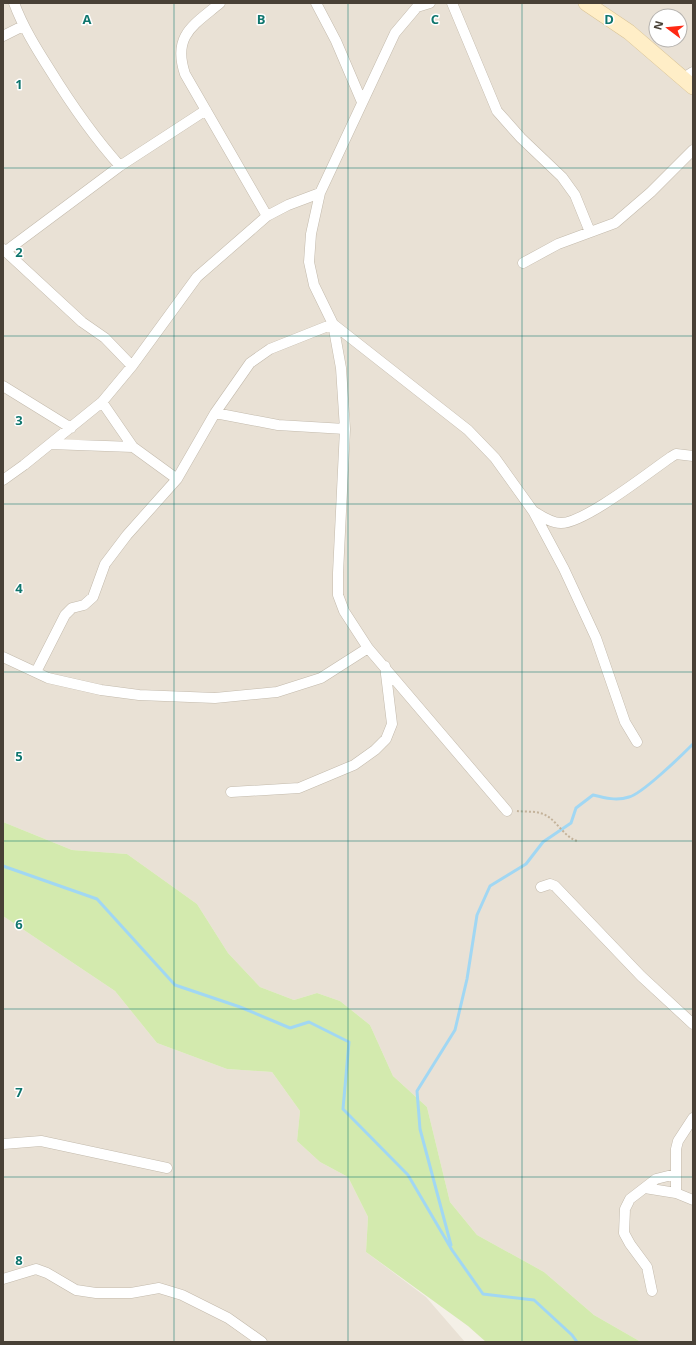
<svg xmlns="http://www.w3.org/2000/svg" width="696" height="1345" font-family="'Open Sans',sans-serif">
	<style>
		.residential { fill: #e9e1d5; fill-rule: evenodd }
		.green { fill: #d3eaae }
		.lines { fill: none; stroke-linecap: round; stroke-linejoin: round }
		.stream { stroke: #a1d7f3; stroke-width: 3 }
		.street-casing { stroke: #c3baac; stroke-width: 11 }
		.secondary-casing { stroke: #d9c497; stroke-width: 16 }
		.path { stroke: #c3b29a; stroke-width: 2; stroke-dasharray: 2 2; stroke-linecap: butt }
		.street { stroke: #fff; stroke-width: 10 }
		.secondary { stroke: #ffeec7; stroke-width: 15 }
		.grid { fill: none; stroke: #0f766e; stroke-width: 1; stroke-opacity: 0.55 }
		.grid-label { font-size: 13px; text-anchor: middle; font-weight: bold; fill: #0f766e; stroke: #fff; stroke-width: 3; stroke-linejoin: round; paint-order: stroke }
	</style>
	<rect width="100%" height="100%" fill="#f4f0e7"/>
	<!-- residential -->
	<path class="residential" d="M3,3H693V1342H641L594,1315L544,1272L477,1235L450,1202L427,1107L393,1076L370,1025L340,1001L317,993L294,1000L260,987L228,953L197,904L127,854L72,850L3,822ZM656,16H680V40H656Z
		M3,916L115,991L157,1043L227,1069L272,1072L300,1111L297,1141L320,1162L348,1177L368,1217L366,1252L426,1297L465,1342H3Z"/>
	<!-- green -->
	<path class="green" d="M3,822L72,850L127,854L197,904L228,953L260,987L294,1000L317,993L340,1001L370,1025L393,1076L427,1107L450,1202L477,1235L544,1272L594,1315L641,1342H486L468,1326L366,1252L368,1217L348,1177L320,1162L297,1141L300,1111L272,1072L227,1069L157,1043L115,991L3,916Z"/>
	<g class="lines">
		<!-- stream -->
		<path class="stream" d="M3,866L97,899L175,985L240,1007L290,1028L309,1022L349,1042L343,1109L408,1175L452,1250L483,1294L534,1300L572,1335L577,1342
			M451,1245L420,1129L417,1091L455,1030L467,979L477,915L490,886L526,864L543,842L571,823L576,808L593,795C605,798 617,801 629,797C642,794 682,755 693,744"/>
		<defs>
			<path id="street" d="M14,3C23,27 36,48 50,70C71,104 93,136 120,166
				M220,3C194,25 172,35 185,74L267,216
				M316,3L336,41L362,102
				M430,3L417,7L395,33L320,193L311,234L309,262L314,285L333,324L341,368L345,429L338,573V595L344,611L368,648L507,811
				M452,3L497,111L521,138L562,177L575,195L590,232
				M3,36L23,26
				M682,79L693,72
				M3,249L82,322L105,338L132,366
				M6,251L120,166L206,110
				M523,263L558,244L615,223L651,192L693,150
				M3,386L71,428
				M102,402L133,447L177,479
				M215,413L278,425L345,429
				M50,444L133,447
				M3,480L24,465L102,402L132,366L197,277L267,216L288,205L320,193
				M533,511C541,516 551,523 561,523C585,523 649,472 671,457L676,454L693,456
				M3,657L48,678L101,690L139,695L215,698L277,692L321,678L368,648
				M36,672L65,615L72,608L84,605L93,597L105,564L127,535L177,479L215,413L250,363L270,349L333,324L468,430L495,458L533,511L564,569L596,638L625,722L637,742
				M231,792L299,788L354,765L375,750L386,739L392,724L385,666
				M541,887L550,884L555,886L641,976L693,1024
				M3,1144L41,1141L167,1168
				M645,1188L676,1193L693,1200
				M676,1193V1149L678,1141L693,1118
				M3,1279L36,1269L47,1273L76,1290L96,1293H131L159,1288L182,1295L228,1318L262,1342
				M652,1291L647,1267L630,1244L624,1233L625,1209L630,1199L656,1179L676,1174"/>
			<path id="secondary" d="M586,3L629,32L693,87"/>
		</defs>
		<!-- street casing -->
		<use href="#street" class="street-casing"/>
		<!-- secondary casing -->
		<use href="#secondary" class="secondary-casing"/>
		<!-- path -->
		<path class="path" d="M517,811C524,812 533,811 540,813C556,817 562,836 577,841"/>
		<!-- street -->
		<use href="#street" class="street"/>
		<!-- secondary -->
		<use href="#secondary" class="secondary"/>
	</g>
	<!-- grid -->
	<path class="grid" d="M174,3V1342M348,3V1342M522,3V1342M3,168H693M3,336H693M3,504H693M3,672H693M3,841H693M3,1009H693M3,1177H693"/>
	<g class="grid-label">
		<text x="87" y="24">A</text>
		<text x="261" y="24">B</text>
		<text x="435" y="24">C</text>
		<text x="609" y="24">D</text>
		<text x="19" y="89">1</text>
		<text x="19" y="257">2</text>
		<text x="19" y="425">3</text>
		<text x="19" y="593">4</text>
		<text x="19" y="761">5</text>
		<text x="19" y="929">6</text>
		<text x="19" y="1097">7</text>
		<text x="19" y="1265">8</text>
	</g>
	<!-- border -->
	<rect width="696" height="1345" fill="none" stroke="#484036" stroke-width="8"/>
	<!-- north arrow -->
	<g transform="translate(668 28) rotate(286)"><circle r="19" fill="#ffffff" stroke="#b6b3af"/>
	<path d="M0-3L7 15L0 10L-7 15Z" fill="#ff2914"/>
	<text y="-6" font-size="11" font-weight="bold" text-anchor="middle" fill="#484036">N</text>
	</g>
</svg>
